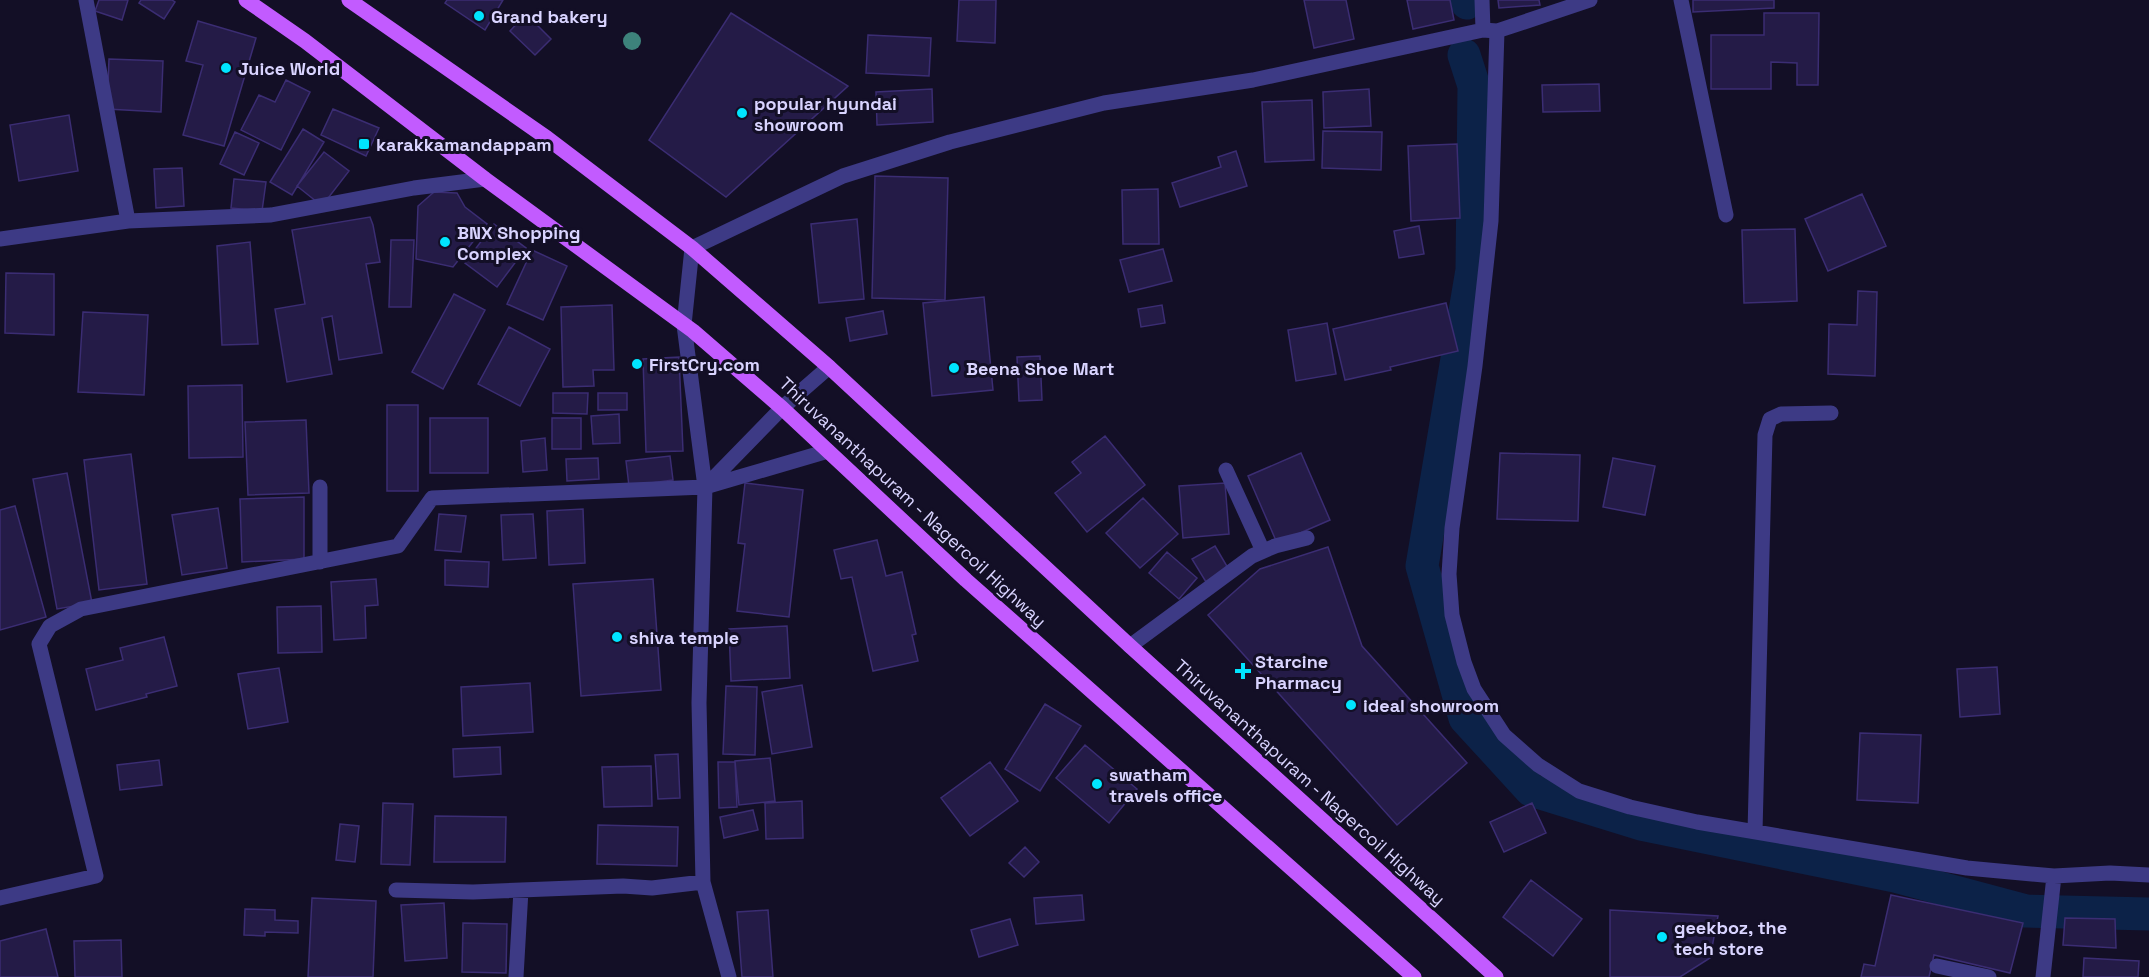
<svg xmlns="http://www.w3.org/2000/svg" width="2149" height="977" font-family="'Space Grotesk',sans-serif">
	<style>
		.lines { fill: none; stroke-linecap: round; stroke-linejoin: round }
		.canal { stroke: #0c2248; stroke-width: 33 }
		.building { fill: #241b47; stroke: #3b2d73; stroke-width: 1.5 }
		.minor { stroke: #3d3a85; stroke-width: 15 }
		.major { stroke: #c25bff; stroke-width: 15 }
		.tree { fill: #3d827b }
		.poi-dot { fill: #00e5ff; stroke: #130f26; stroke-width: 2 }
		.labels { text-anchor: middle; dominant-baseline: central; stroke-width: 6; stroke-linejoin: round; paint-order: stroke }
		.poi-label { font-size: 18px; font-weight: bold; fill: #d9d4ff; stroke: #130f26; text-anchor: start }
		.street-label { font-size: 18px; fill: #d9d4ff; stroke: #130f26 }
	</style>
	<rect width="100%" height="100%" fill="#130f26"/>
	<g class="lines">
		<!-- canal -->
		<path class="canal" d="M1466,0L1467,3
			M1464,55L1474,86L1472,270L1422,566L1465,718L1531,790L1641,824L1895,876L2026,911L2149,914"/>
	</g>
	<!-- building -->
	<path class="building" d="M99,0H128L122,20L95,11Z
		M141,0H172L175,2L164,19L139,3Z
		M447,0H503L485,30L445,3Z
		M959,0H996L995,43L957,41Z
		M1304,0H1346L1354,39L1314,48Z
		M1407,0H1450L1454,20L1413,29Z
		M1498,0H1539L1540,5L1499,8Z
		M1693,0H1774V8L1693,12Z
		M731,13L848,86L726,197L649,140Z
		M1764,13H1819L1818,85H1797V63L1771,62V89H1711V35H1764Z
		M526,14L551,39L535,55L510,31Z
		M198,21L256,38L224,146L183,135L203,65L186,61Z
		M868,35L931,38L929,76L866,73Z
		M109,59L163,61L161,112L107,109Z
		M286,80L310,92L281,150L241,130L259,95L275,102Z
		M1599,84L1600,111L1543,112L1542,85Z
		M932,89L933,122L877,125L876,92Z
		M1369,89L1371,126L1324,128L1323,92Z
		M1312,100L1314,160L1265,162L1262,102Z
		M333,109L379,128L366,156L321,135Z
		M69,115L78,171L19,181L10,125Z
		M303,129L324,142L292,195L270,182Z
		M1323,131L1382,132L1381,170L1322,168Z
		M235,132L259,143L244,175L220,164Z
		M1457,144L1460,218L1411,221L1408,146Z
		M1236,151L1247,186L1180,207L1172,183L1221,167L1218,157Z
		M324,152L349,171L322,206L297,186Z
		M182,168L184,206L156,208L154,169Z
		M875,176L948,178L945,300L872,298Z
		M234,179L266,182L262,211L231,208Z
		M1158,189L1159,244H1123L1122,190Z
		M434,192L457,193L465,207L487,224L453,267L416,259L418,206Z
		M1862,194L1886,246L1828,271L1805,219Z
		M370,217L373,225L380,262L366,264L382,353L339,360L332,316L322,318L332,374L287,382L275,309L305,304L292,230Z
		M857,219L864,299L819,303L811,224Z
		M494,224L526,248L497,287L465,263Z
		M1419,226L1424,254L1399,258L1394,231Z
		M1795,229L1797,301L1744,303L1742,230Z
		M391,240H414L411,307H389Z
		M250,242L258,344L222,345L217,246Z
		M1163,249L1172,281L1129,292L1120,260Z
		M532,250L567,266L543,320L507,304Z
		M6,273L54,274V335L5,333Z
		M1858,291L1877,292L1875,376L1828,374L1829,324L1857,325Z
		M454,294L485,310L443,389L412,372Z
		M984,297L993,390L932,396L923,303Z
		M1446,303L1458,351L1390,367L1391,370L1345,380L1333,329Z
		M612,305L614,370H593L594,386L563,387L561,307Z
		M1162,305L1165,323L1141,327L1138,309Z
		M883,311L887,334L850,341L846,318Z
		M83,312L148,315L144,395L78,392Z
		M1327,323L1336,374L1296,381L1288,330Z
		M509,327L550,349L520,406L478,384Z
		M1040,356L1042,400L1019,401L1017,357Z
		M679,357L683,451L646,452L643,359Z
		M242,385L243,457L189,458L188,386Z
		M553,393H588L587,414L553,413Z
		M598,393H627V410H598Z
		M387,405H418V491H387Z
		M619,414L620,443L593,444L591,416Z
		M430,418H488V473H430Z
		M552,418H581V449H552Z
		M306,420L309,493L248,495L245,422Z
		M1105,436L1145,485L1087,532L1055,493L1081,473L1072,462Z
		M545,438L547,470L523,472L521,441Z
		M1301,453L1330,520L1277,543L1248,476Z
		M1500,453L1580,455L1578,521L1497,519Z
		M131,454L147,584L99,590L84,460Z
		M670,456L673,480L629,486L626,461Z
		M598,458L599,479L567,481L566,459Z
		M1613,458L1655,466L1645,515L1603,507Z
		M67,473L92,603L57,609L33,479Z
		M745,483L803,490L789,617L737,611L745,544L738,543Z
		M1225,483L1229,534L1183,538L1179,486Z
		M304,497V559L242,562L240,499Z
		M1143,498L1178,534L1140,568L1106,533Z
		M15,506L46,617L0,630V510Z
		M218,508L227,568L182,575L172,515Z
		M583,509L585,563L549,565L547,511Z
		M439,514L466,516L461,552L435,550Z
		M533,514L536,558L503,560L501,515Z
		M877,540L886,576L902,572L916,634L912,635L918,661L873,671L852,577L841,579L834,550Z
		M1215,546L1228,568L1206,582L1192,559Z
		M1328,547L1362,646L1467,763L1397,825L1208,615L1260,569Z
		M1167,552L1197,578L1179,599L1149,573Z
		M445,560L489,562L488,587L445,585Z
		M376,579L378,605L365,606L366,638L334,640L331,582Z
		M653,579L661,690L581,696L573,584Z
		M321,606L322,652L278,653L277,607Z
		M787,626L790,678L731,681L729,629Z
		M164,637L177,686L146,694L147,697L96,710L86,669L123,660L120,648Z
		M1997,667L2000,714L1960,717L1957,669Z
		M279,668L288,722L248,729L238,674Z
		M530,683L533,732L463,736L461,687Z
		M802,685L812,747L772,754L762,692Z
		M726,686L757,687L755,755L723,754Z
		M1045,704L1081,726L1040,791L1005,769Z
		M1860,733L1921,735L1918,803L1857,800Z
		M1085,745L1137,789L1109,823L1056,778Z
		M500,747L501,774L454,777L453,749Z
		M678,754L680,798L658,799L655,755Z
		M770,758L775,801L739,805L735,761Z
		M159,760L162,785L120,790L117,765Z
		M718,762H735L737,807L719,808Z
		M990,762L1018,801L970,836L941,798Z
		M651,766L652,806L604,807L602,767Z
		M802,801L803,838L766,839L765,803Z
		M383,803L413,804L410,865L381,864Z
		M1532,803L1546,833L1504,852L1490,822Z
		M753,810L758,830L724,838L720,817Z
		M435,816L506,817L505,862H434Z
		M340,824L359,826L355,862L336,860Z
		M598,825L678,827L677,866L597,864Z
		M1025,847L1039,862L1024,877L1009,863Z
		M1531,880L1582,919L1553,956L1503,917Z
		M1082,895L1084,920L1036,924L1034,898Z
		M1891,895L2023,923L2010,973L1934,955L1929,977H1861L1864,964L1875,966Z
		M312,898L376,901L373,977H308Z
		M444,903L447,958L405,961L401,905Z
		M245,909L275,910V920L298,921V933L265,932V936L244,935Z
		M768,910L773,977H742L737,912Z
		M1610,910L1718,916L1710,958L1680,977H1610Z
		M2065,918L2115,919L2116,948L2063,945Z
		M1010,919L1018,945L979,957L971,930Z
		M463,923L507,924L506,973L462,972Z
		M46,929L58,977H0V941Z
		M121,940L122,977H75L74,941Z
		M2084,958L2139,961L2138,977H2083Z"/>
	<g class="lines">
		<!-- minor -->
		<path class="minor" d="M86,0L128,221
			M1482,0L1483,30
			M1681,0L1726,215
			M1497,31L1491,221L1475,366L1452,528L1449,574L1452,615L1464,662L1474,689L1504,735L1538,765L1579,791L1630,807L1697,822L1967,868L2054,876L2110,873L2149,875
			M0,239L128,221L271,215L414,188L485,179
			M1226,470L1263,551
			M705,487L684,325L692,248L843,176L950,142L1104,103L1253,80L1483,30L1497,31L1590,0
			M320,562V487
			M1130,646L1252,556L1275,546L1307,538
			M1755,832L1765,435L1770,419L1781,414L1831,413
			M396,890L473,892L623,886L652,888L703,882
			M0,898L96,876L39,644L50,626L81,609L398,546L432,498L705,487L828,451
			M1937,966L1989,977
			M516,977L521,890
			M729,977L703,882L699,703L705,487L782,408L829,367
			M2043,977L2054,876"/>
		<!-- major -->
		<path class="major" d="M246,0L305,41L485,179L693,331L782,408L966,580L1414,977
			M349,0L547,138L692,248L829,367L1130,646L1496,977"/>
	</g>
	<!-- trees -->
	<circle class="tree" cx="632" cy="41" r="9"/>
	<!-- markers -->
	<g class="poi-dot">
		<circle cx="479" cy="16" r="6"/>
		<circle cx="226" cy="68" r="6"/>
		<circle cx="742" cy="113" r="6"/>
		<rect x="358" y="138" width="12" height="12" rx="3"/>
		<circle cx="445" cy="242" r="6"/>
		<circle cx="637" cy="364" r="6"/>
		<circle cx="954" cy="368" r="6"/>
		<circle cx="617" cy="637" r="6"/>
		<path d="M1240 662h6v6h6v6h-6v6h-6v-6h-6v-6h6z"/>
		<circle cx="1351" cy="705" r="6"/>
		<circle cx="1097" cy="784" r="6"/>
		<circle cx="1662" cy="937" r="6"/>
	</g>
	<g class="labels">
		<!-- poi labels -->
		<g class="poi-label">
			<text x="491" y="16">Grand bakery</text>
			<text x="238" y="68">Juice World</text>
			<text x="754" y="103">popular hyundai<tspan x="754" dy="21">showroom</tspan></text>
			<text x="376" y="144">karakkamandappam</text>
			<text x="457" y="232">BNX Shopping<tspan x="457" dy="21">Complex</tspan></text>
			<text x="649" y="364">FirstCry.com</text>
			<text x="966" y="368">Beena Shoe Mart</text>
			<text x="629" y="637">shiva temple</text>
			<text x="1255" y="661">Starcine<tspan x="1255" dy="21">Pharmacy</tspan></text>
			<text x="1363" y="705">ideal showroom</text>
			<text x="1109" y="774">swatham<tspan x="1109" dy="21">travels office</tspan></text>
			<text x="1674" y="927">geekboz, the<tspan x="1674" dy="21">tech store</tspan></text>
		</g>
		<!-- street labels -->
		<g class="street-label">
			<text transform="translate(913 502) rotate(43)">Thiruvananthapuram - Nagercoil Highway</text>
			<text transform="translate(1310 782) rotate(42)">Thiruvananthapuram - Nagercoil Highway</text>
		</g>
	</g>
</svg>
